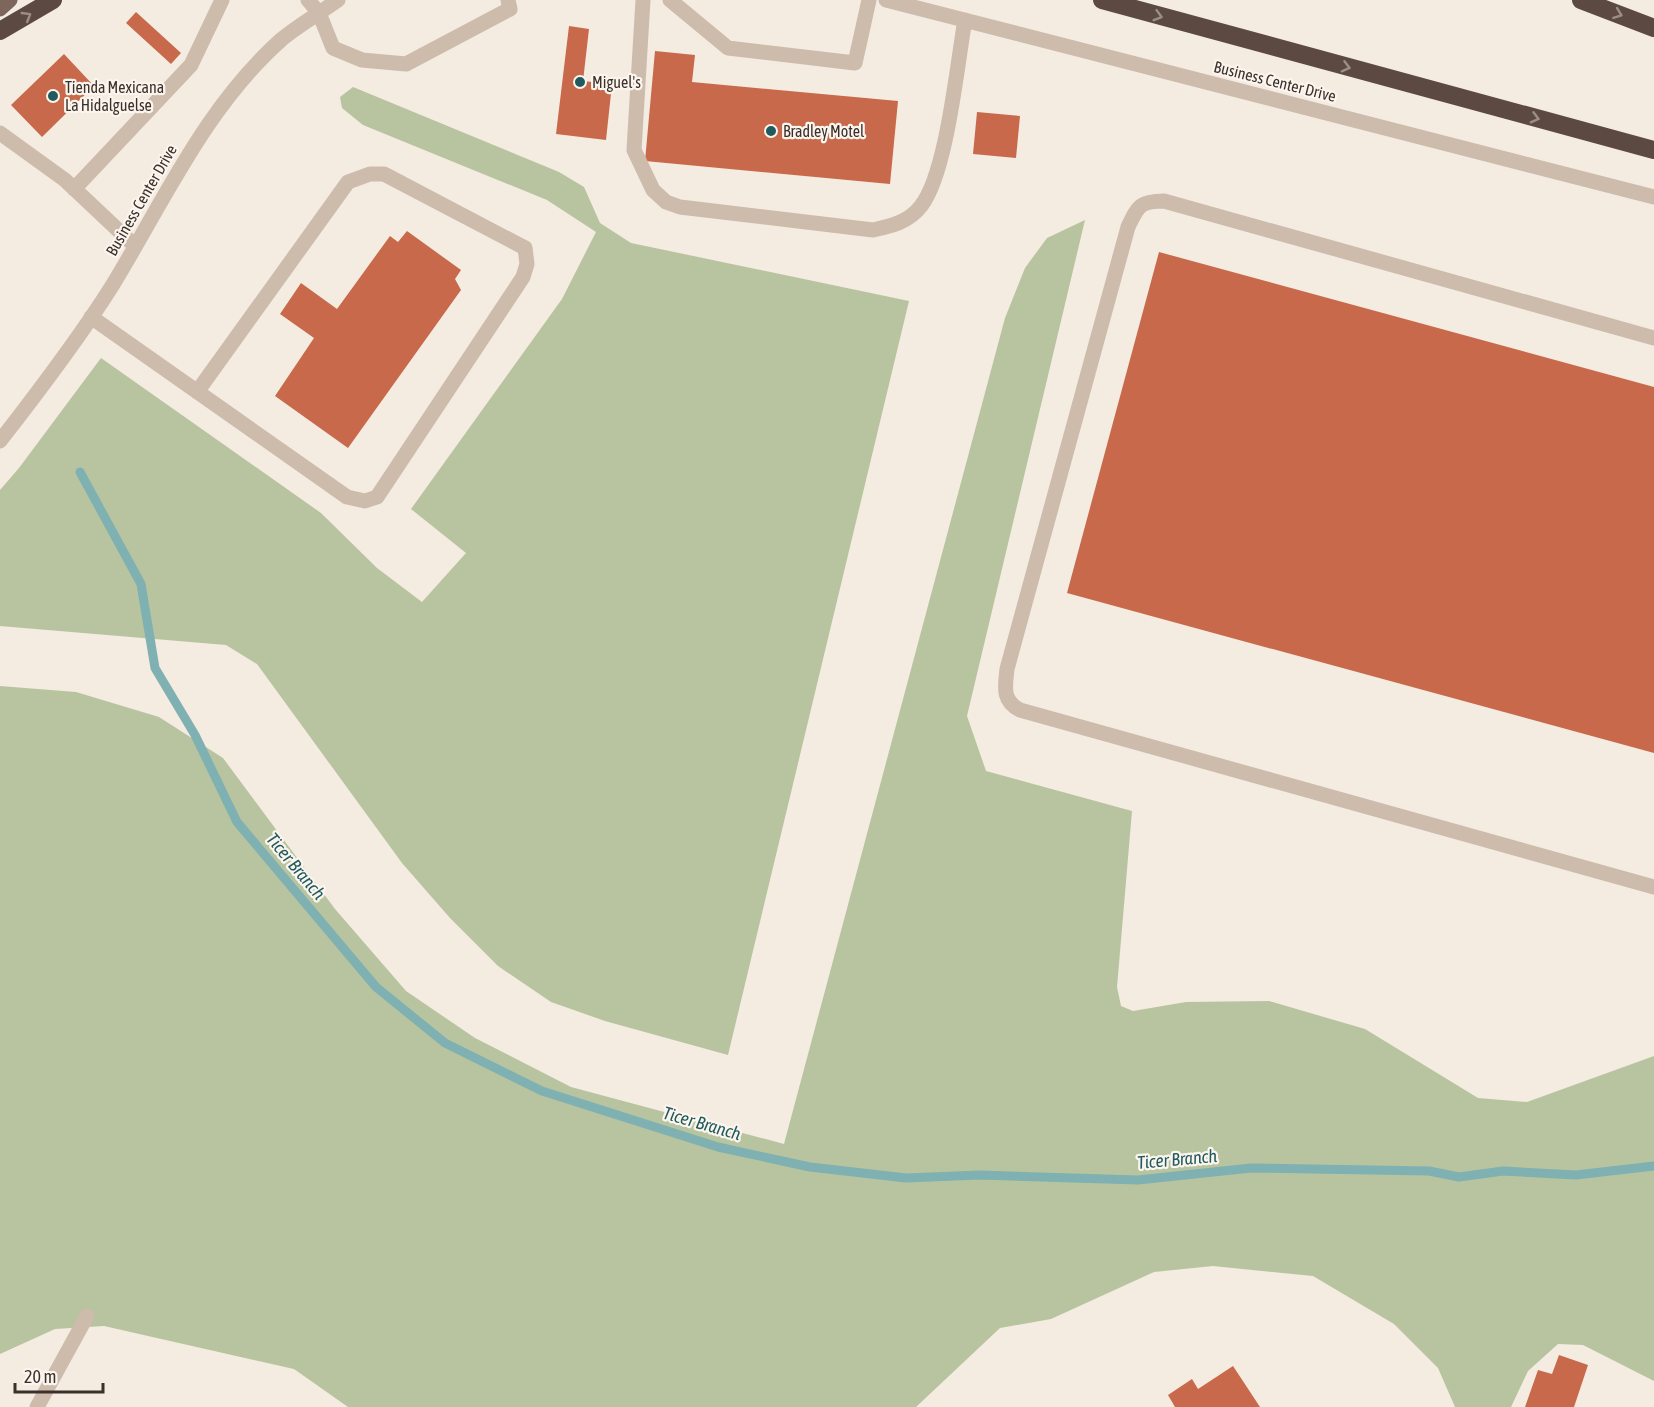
<svg xmlns="http://www.w3.org/2000/svg" width="1654" height="1407" font-family="'Asap Condensed',sans-serif">
	<style>
		.green { fill: #b8c4a0 }
		.lines { fill: none; stroke-linecap: round; stroke-linejoin: round }
		.stream { stroke: #7fb0b2; stroke-width: 9 }
		.building { fill: #c8694b }
		.minor { stroke: #cdbbac; stroke-width: 15 }
		.major { stroke: #7d675c; stroke-width: 15 }
		.highway { stroke: #5c4a42; stroke-width: 18 }
		.oneway { stroke: #9c8e87 }
		.poi-dot { fill: #1f5a5e; stroke: #fbf5ee; stroke-width: 2 }
		.labels { text-anchor: middle; dominant-baseline: central; stroke-width: 4.5; stroke-linejoin: round; paint-order: stroke }
		.street-label { font-size: 16px; fill: #3b302b; stroke: #fbf5ee }
		.poi-label { font-size: 16px; fill: #3b302b; stroke: #fbf5ee; text-anchor: start }
		.water-label { font-size: 18px; font-style: italic; fill: #1f5a5e; stroke: #fbf5ee }
	</style>
	<rect width="100%" height="100%" fill="#f4ebe1"/>
	<!-- green -->
	<path class="green" d="M353,87L559,172L584,187L600,223L631,243L909,301L728,1055L605,1021L551,1002L498,966L450,918L402,863L257,664L226,645L0,626V490L19,468L101,358L321,513L377,568L422,602L466,553L411,509L562,299L596,232L547,200L363,125L342,108L340,97Z
		M1085,220L967,716L986,771L1132,811L1117,987L1121,1006L1133,1011L1186,1002L1269,1001L1365,1029L1478,1098L1527,1102L1654,1056V1381L1583,1345L1558,1344L1528,1371L1511,1407H1455L1438,1368L1394,1324L1313,1276L1213,1266L1154,1272L1051,1319L1000,1328L916,1407H348L294,1369L104,1326L55,1329L0,1354V686L76,692L159,717L223,758L335,909L406,991L475,1038L571,1087L784,1144L1005,318L1025,268L1047,238Z"/>
	<g class="lines">
		<!-- stream -->
		<path class="stream" d="M80,472L141,584L155,668L195,735L237,822L376,987L445,1043L542,1091L718,1147L810,1167L906,1178L980,1175L1138,1180L1251,1168L1429,1171L1459,1177L1503,1171L1576,1175L1654,1166"/>
	</g>
	<!-- building -->
	<path class="building" d="M136,12L181,53L171,64L126,23Z
		M569,26L589,29L583,81L612,84L606,140L556,134Z
		M655,51L695,55L692,82L898,101L890,184L645,161Z
		M64,54L94,86L42,137L11,105Z
		M977,112L1020,116L1016,158L973,154Z
		M407,231L461,270L455,279L461,290L348,448L275,396L314,338L280,314L301,283L337,309L390,236L398,242Z
		M1159,252L1654,387V753L1067,593Z
		M1559,1355L1588,1365L1574,1407H1525L1538,1370L1552,1374Z
		M1233,1366L1260,1407H1175L1168,1395L1192,1379L1198,1389Z"/>
	<g class="lines">
		<!-- minor -->
		<path class="minor" d="M308,0L319,13L333,48L362,60L406,64L510,9L508,0
			M643,0L634,150L653,190L666,202L680,207L873,230C891,226 909,222 921,206C947,173 957,64 965,20
			M670,0L728,48L855,63L869,0
			M886,0L1654,197
			M0,133L65,180L135,246
			M74,189L191,65L222,0
			M91,317L347,497L365,501L377,497L523,277L527,264L525,248L384,174H370L348,182L197,392
			M1654,338L1164,201C1140,201 1138,206 1128,227L1007,669C1005,687 1002,701 1020,710L1654,887
			M0,441C39,391 78,340 112,286C164,201 206,106 282,39C299,25 320,13 338,0
			M37,1407L87,1316"/>
		<!-- major -->
		<path class="major" d="M0,9L10,0"/>
		<!-- highway -->
		<path class="highway" d="M1102,0L1654,150
			M1581,0L1654,28
			M0,31L53,0"/>
	</g>
	<!-- one-way arrows -->
	<defs><path id="oneway-chevron" d="M-2-3.5L2.5 0L-2 3.5" fill="none" stroke-width="1.6" stroke-linecap="round" stroke-linejoin="round" transform="scale(1.5)"/></defs>
	<g class="oneway">
		<use href="#oneway-chevron" transform="translate(1618 14) rotate(21)"/>
		<use href="#oneway-chevron" transform="translate(27 16) rotate(-31)"/>
		<use href="#oneway-chevron" transform="translate(1158 16) rotate(16)"/>
		<use href="#oneway-chevron" transform="translate(1346 67) rotate(15)"/>
		<use href="#oneway-chevron" transform="translate(1535 118) rotate(15)"/>
	</g>
	<!-- markers -->
	<g class="poi-dot">
		<circle cx="580" cy="82" r="6"/>
		<circle cx="53" cy="96" r="6"/>
		<circle cx="771" cy="131" r="6"/>
	</g>
	<g class="labels">
		<!-- street labels -->
		<g class="street-label">
			<text transform="translate(1275 81) rotate(14)">Business Center Drive</text>
			<text transform="translate(141 200) rotate(-60)">Business Center Drive</text>
		</g>
		<!-- poi labels -->
		<g class="poi-label">
			<text x="592" y="82">Miguel's</text>
			<text x="65" y="87">Tienda Mexicana<tspan x="65" dy="18">La Hidalguelse</tspan></text>
			<text x="783" y="131">Bradley Motel</text>
		</g>
		<!-- water labels -->
		<g class="water-label">
			<text transform="translate(296 866) rotate(50)">Ticer Branch</text>
			<text transform="translate(702 1123) rotate(16)">Ticer Branch</text>
			<text transform="translate(1177 1159) rotate(-5)">Ticer Branch</text>
		</g>
	</g>
	<!-- scale -->
	<path d="M15 1383v9h88v-9" fill="none" stroke="#3b302b" stroke-width="3"/>
	<text x="24" y="1383" font-size="18" fill="#3b302b" stroke="#fbf5ee" stroke-width="4.5" paint-order="stroke">20 m</text>
</svg>
